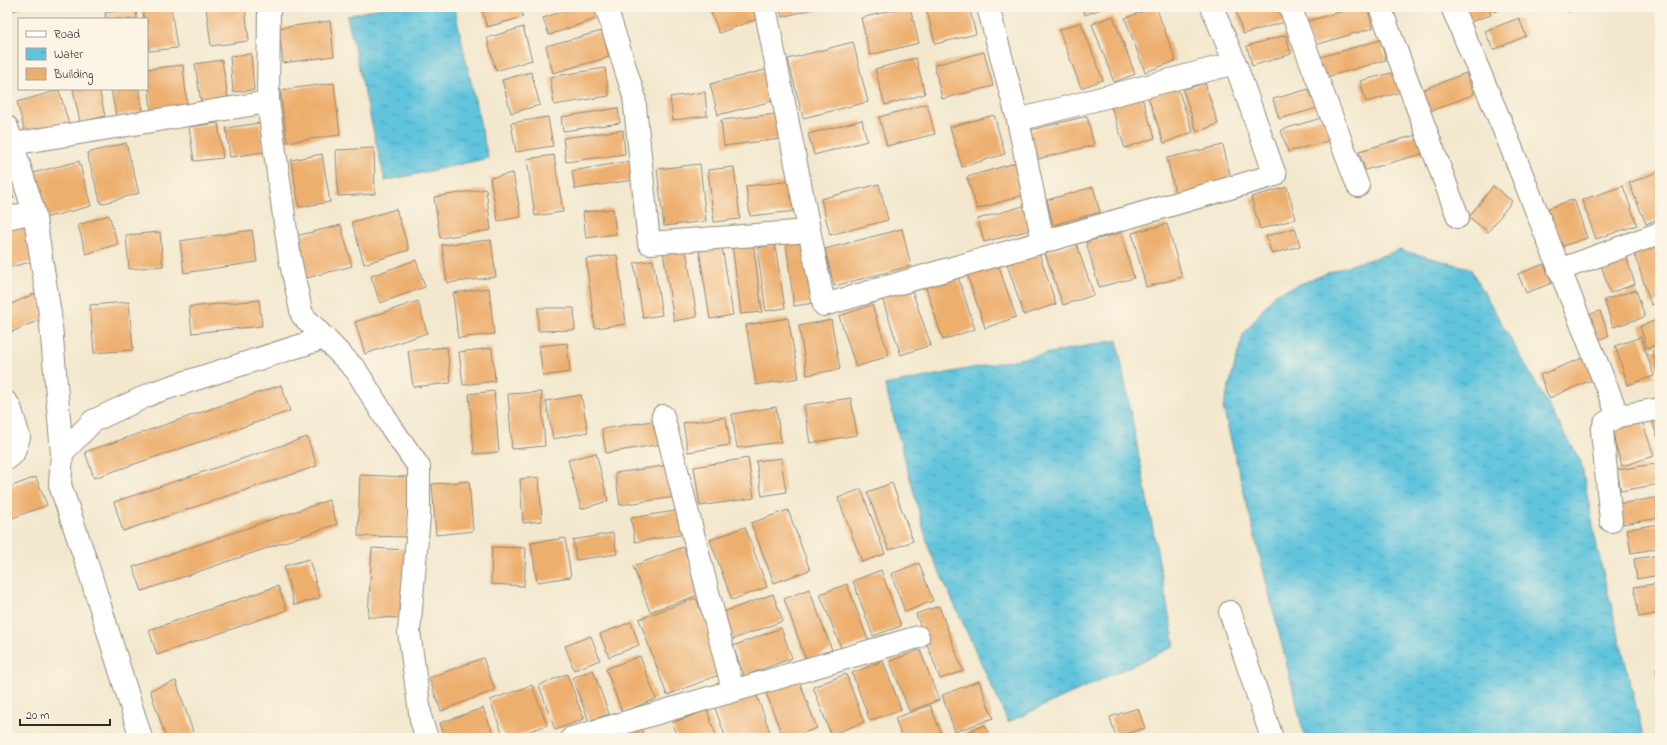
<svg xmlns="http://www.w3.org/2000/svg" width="1667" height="745" font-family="'Indie Flower',sans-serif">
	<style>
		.water { fill: url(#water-ripples); stroke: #467884 }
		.building { fill: #edaf6e }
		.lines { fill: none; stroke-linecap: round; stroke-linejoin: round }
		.street-casing { stroke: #8f8a7c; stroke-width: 24 }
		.street { stroke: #fff; stroke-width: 22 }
	</style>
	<defs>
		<pattern id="water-ripples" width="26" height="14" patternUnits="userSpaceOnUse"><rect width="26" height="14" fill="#60c4dd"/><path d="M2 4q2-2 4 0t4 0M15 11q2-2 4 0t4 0" fill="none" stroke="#4f9fb3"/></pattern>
	</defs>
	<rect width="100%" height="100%" fill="#fcf5e5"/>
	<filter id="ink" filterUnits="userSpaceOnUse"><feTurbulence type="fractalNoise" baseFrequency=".025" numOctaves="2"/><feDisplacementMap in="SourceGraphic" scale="8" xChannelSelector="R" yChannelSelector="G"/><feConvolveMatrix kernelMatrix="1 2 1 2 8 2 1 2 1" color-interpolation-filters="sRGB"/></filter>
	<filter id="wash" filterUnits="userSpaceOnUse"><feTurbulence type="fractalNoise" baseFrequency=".012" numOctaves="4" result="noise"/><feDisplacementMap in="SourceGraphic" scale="16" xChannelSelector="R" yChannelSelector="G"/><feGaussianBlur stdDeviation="0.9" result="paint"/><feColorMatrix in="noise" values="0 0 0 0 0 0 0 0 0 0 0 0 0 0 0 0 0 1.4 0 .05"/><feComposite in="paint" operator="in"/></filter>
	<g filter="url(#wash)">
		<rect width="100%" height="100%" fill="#f3e8ce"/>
		<!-- water -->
		<path class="water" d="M384,7H454L488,158L385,181L347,16Z
			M1400,250L1470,268L1581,462L1598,552L1644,738H1305L1223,408L1243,335L1275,294L1338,269Z
			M1117,340L1175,646L1008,722L929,549L885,385Z"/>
		<g id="blocks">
			<!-- building -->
			<path class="building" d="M7,7H19V9L7,13Z
				M151,7H171L177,48L149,51L147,19H144L142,8Z
				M206,7H245L249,41L211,46Z
				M481,7H520L523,17L487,27Z
				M575,7H598L601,17L549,35L543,18Z
				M709,7H758L762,17L719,33Z
				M779,7H817V8L782,17Z
				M905,7H910L919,43L870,55L861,18Z
				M926,7H969L976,34L935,44Z
				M1082,7H1106L1085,15Z
				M1156,7L1176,61L1145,72L1125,18Z
				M1235,7H1284L1288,21L1243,34Z
				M1357,7H1367L1373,28L1312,46L1305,22Z
				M1462,7H1489L1491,15L1467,23Z
				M1492,7H1507L1494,12Z
				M1565,7H1578L1567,12Z
				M136,9L137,19H106L105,13Z
				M1113,16L1135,74L1114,82L1092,24Z
				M1519,18L1526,36L1493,50L1485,31Z
				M330,21L334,56L283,63L279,28Z
				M1081,22L1103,80L1081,88L1059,30Z
				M523,27L532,60L496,71L487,38Z
				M602,31L609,57L553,73L546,46Z
				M1286,35L1291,54L1252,66L1247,46Z
				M1380,40L1386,60L1323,78L1317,58Z
				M853,42L868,102L803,118L788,59Z
				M984,52L993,86L942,99L934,65Z
				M251,54L254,90L233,92L230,56Z
				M916,58L925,94L885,105L875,69Z
				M222,60L228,98L201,102L195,64Z
				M183,65L187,105L151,110L147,69Z
				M605,68L609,96L554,105L550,77Z
				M769,69L777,100L718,115L710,84Z
				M531,72L540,105L511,113L502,80Z
				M1395,72L1401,92L1366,102L1360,81Z
				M1466,73L1474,94L1426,113L1417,92Z
				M334,83L340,135L287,142L280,90Z
				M1205,83L1218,124L1197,132L1183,90Z
				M1176,84L1193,132L1164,143L1147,94Z
				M1316,87L1321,107L1279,119L1273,99Z
				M73,89H99L105,116L80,122Z
				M111,89H139L143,111L116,116Z
				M59,90L69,124L26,136L17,102Z
				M705,92L707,116L673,120L670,97Z
				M1141,95L1155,138L1125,148L1111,106Z
				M927,104L935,134L887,146L879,117Z
				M618,108L620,123L563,131L561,117Z
				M777,114L780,139L724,146L721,120Z
				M994,115L1005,154L962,167L950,127Z
				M1331,115L1338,138L1288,152L1281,130Z
				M1087,116L1094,145L1034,160L1027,131Z
				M548,117L553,146L516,152L511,123Z
				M862,120L867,141L814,155L808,134Z
				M218,123L223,158L194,161L189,127Z
				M260,123L264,152L230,157L226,128Z
				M623,130L625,154L566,162L563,138Z
				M1420,134L1425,153L1365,170L1359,151Z
				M126,143L139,193L101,204L87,153Z
				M1223,145L1232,183L1176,197L1167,158Z
				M374,148L375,194L338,196L336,150Z
				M322,154L330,202L299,207L291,160Z
				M554,155L563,212L535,216L527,159Z
				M79,161L91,206L45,218L33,173Z
				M630,161L633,180L575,189L572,171Z
				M1015,163L1024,195L977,209L967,177Z
				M700,164L706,221L664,226L657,169Z
				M734,167L740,219L714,222L708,170Z
				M1660,171V218L1646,224L1629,183Z
				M513,173L521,217L498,221L490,178Z
				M7,175L14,198L7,200Z
				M793,181L796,211L750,216L746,186Z
				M879,184L888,220L830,235L821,199Z
				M1493,186L1512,201L1488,232L1469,217Z
				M1623,186L1637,225L1596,239L1582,200Z
				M1093,187L1100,212L1053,225L1047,200Z
				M1287,187L1296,219L1260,229L1251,197Z
				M486,189L491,230L440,238L434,197Z
				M1574,199L1587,238L1560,247L1547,209Z
				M1027,205L1034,229L984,242L978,219Z
				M396,209L409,250L364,264L352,222Z
				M613,209L616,234L586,238L583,212Z
				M109,215L118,244L86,254L78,225Z
				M28,221L38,260L7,268V227Z
				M1167,224L1182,277L1146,287L1132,233Z
				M341,225L352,266L303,279L292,237Z
				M1295,228L1300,246L1272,254L1266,236Z
				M902,229L911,266L834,286L825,249Z
				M252,230L257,262L184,273L180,241Z
				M160,232L163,266L129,269L126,235Z
				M1121,233L1134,278L1099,287L1086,242Z
				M491,240L496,277L447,283L442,245Z
				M753,241L762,312L741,314L732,244Z
				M1657,241L1660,249V302L1651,305L1633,249Z
				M804,242L814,303L794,306L786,243Z
				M1076,243L1094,295L1063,305L1045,253Z
				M775,245L785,308L766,311L757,248Z
				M722,246L733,315L710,319L699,249Z
				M686,249L697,317L674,321L663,252Z
				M1038,250L1056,304L1024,315L1006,261Z
				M1625,253L1635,284L1610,293L1600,261Z
				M617,255L626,324L595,328L586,259Z
				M416,260L425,287L380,303L371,276Z
				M653,260L662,315L643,318L634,263Z
				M997,261L1016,317L985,328L966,271Z
				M1544,264L1552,283L1526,293L1518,274Z
				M956,271L975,329L943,340L924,282Z
				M910,285L931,345L901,355L881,295Z
				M489,288L494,334L458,338L453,293Z
				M1636,290L1645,317L1613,327L1604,300Z
				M36,293L46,317L7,334V306Z
				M259,300L262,326L192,333L189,307Z
				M418,301L427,333L365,354L355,322Z
				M129,302L133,350L94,353L90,305Z
				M872,305L889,356L856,367L839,316Z
				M538,308H574L575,330L538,331Z
				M1600,311L1609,336L1592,342L1583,317Z
				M788,318L799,378L756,385L746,325Z
				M1660,319V344L1647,348L1640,326Z
				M831,320L840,369L807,375L799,326Z
				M1641,337L1654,376L1628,385L1615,346Z
				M567,343L570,372L543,376L539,346Z
				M447,347L451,383L413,387L408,351Z
				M492,348L495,381L463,385L459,352Z
				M1660,349V375L1652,351Z
				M1585,357L1594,379L1549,398L1540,375Z
				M281,385L290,411L94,478L85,452Z
				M494,391L499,452L474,454L469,394Z
				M541,392L545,446L512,449L508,394Z
				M581,395L588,432L553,439L546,401Z
				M851,398L857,435L810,443L804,405Z
				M776,407L781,442L737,448L732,414Z
				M1640,415L1654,456L1622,466L1609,425Z
				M726,417L730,445L688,452L683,423Z
				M1660,418V445L1652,420Z
				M658,420L662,444L606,453L602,429Z
				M307,437L317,466L123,531L114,502Z
				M596,453L608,501L581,509L568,460Z
				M748,458L754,498L700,506L694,467Z
				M781,458L786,492L762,496L756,461Z
				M1660,463V484L1621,491L1617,470Z
				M670,465L675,497L620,505L615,473Z
				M360,475L409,477L407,537L358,536Z
				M36,477L47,505L7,520V488Z
				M539,477L542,521L523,523L520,479Z
				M469,481L473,531L436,535L432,484Z
				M892,483L913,541L889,550L867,492Z
				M861,489L885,554L862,562L838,498Z
				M1660,497V518L1623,524L1619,504Z
				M329,500L337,524L142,591L133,567Z
				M681,510L685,534L635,542L631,518Z
				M788,510L810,570L774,583L751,523Z
				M1660,524V548L1631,553L1627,529Z
				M745,527L767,587L732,600L710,540Z
				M613,533L617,554L576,560L573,540Z
				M565,538L571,577L537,582L531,543Z
				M492,547L526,548L524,586L491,584Z
				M683,547L701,594L650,612L633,566Z
				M372,548L407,550L403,618L368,617Z
				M1660,555V575L1637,579L1634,559Z
				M309,559L320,598L294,605L284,566Z
				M919,563L933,601L905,612L891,574Z
				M881,570L901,626L873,636L853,581Z
				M1660,583V613L1639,617L1634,587Z
				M847,584L868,640L842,650L820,594Z
				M278,586L287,610L157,655L149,630Z
				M809,589L832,650L806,660L784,599Z
				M773,594L783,621L728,641L718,614Z
				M696,598L724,673L667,695L639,619Z
				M939,606L963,671L940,679L916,614Z
				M631,622L639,645L609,657L600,634Z
				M781,628L792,658L744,676L733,646Z
				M591,636L600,660L574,670L565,646Z
				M920,650L939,700L909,711L890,661Z
				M640,656L656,699L622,712L606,669Z
				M483,658L495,690L441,711L429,678Z
				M883,661L901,709L870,721L852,673Z
				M1656,669H1660V687H1659Z
				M593,670L609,714L589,721L572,678Z
				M567,674L584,719L555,730L539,685Z
				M846,674L864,722L831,735L813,687Z
				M798,678L817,728L790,738H783L765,690Z
				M176,681L195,738H166L150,690Z
				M979,681L993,718L955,732L942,695Z
				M532,685L547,725L511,738H504L490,700Z
				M756,693L772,738H726L715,708Z
				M930,705L943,738H902L895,718Z
				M483,708L495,738H446L440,723Z
				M1138,708L1145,728L1116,737L1110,717Z
				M707,710L717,738H677L672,723Z
				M985,725L990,738H951Z
				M641,728L645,738H618L617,737Z"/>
		</g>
	</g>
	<g filter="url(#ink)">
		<use href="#blocks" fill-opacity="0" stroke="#8f8a7c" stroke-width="1"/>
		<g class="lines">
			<defs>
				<path id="street" d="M269,7L268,102L290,259L302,315L356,370L391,427L419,467V515L409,632L421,720L427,738
					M606,7L634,96L649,243L809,231
					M765,7L824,305L1275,175L1235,63L1212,7
					M988,7L1018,120L1043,242
					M1290,7L1358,186
					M1380,7L1458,217
					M1452,7L1509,142L1618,416
					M1018,120L1235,63
					M7,127L34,212L50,314L62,453
					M12,144L268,102
					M7,218L34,212
					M1559,270L1660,233
					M7,403L10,407L19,437L13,454L7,459
					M663,416L733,690
					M1611,521L1602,431L1605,423L1618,416L1660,409
					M1230,612L1272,738
					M141,738L88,567L60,485L62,453L93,421L155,392L324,338
					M572,738L918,637"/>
			</defs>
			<!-- street casing -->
			<use href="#street" class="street-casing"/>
			<!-- street -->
			<use href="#street" class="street"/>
		</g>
	</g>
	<!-- margin -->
	<rect width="1667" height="745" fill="none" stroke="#fcf5e5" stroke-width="24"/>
	<!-- legend -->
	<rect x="18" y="18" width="130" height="72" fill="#fcf5e5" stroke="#a8a49b"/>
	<rect x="26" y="31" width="20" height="6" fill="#ffffff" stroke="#a8a49b"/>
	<text x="54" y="38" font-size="12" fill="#2b2b2b">Road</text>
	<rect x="26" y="48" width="20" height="12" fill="url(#water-ripples)" stroke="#a8a49b"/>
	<text x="54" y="58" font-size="12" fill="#2b2b2b">Water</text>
	<rect x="26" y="68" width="20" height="12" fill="#edaf6e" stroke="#a8a49b"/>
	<text x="54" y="78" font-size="12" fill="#2b2b2b">Building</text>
	<!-- scale -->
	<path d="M20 719v6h90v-6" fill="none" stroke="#2b2b2b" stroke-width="2"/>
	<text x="26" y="719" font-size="12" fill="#2b2b2b" stroke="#fcf5e5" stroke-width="3" paint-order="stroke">20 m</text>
</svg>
